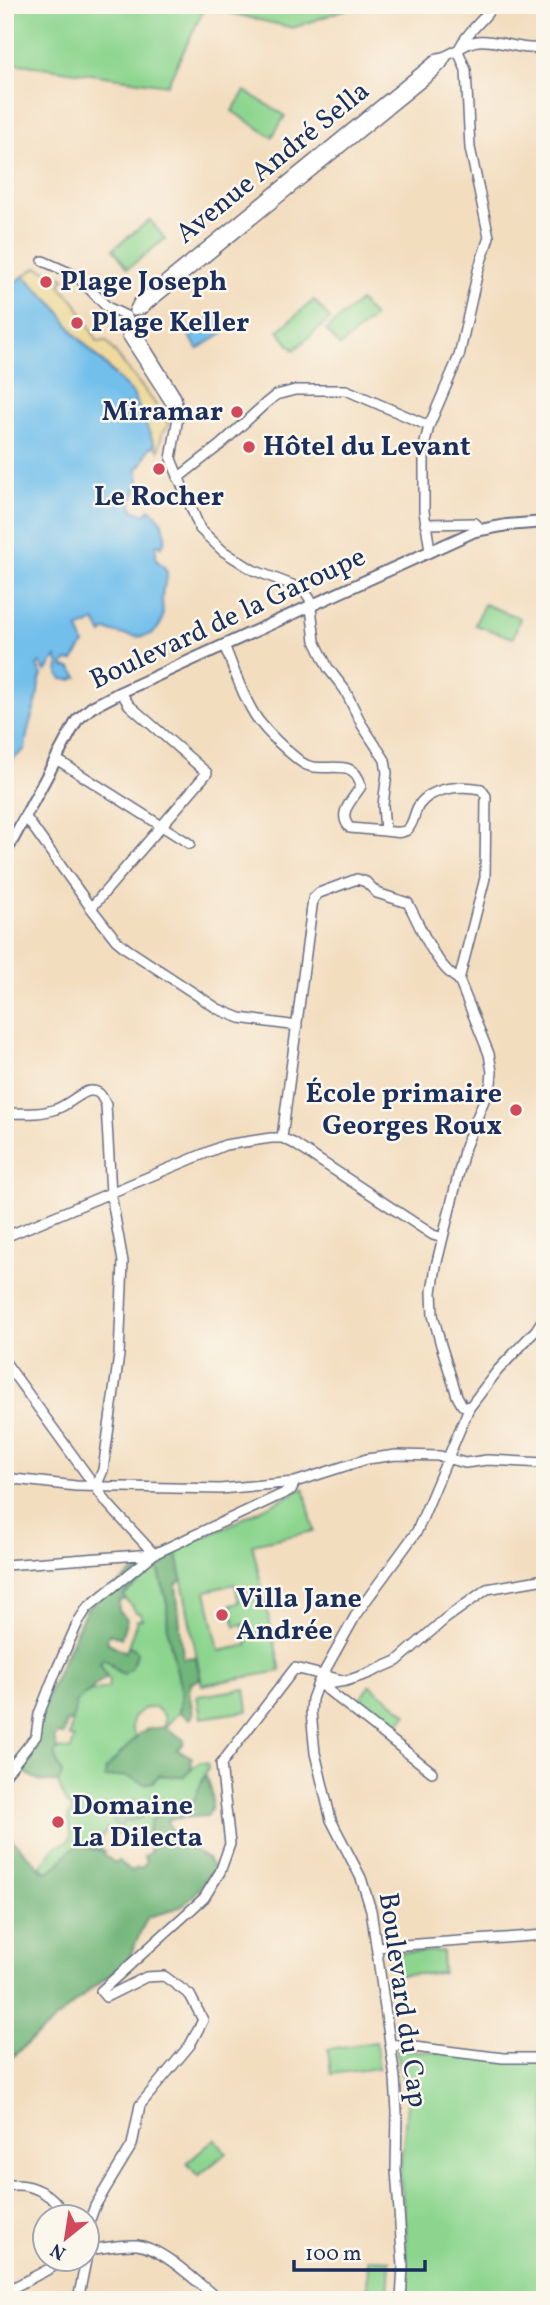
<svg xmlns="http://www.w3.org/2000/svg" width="550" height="2305" font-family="Vollkorn,serif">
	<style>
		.green { fill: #8dd58f; stroke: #548276; stroke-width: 2; fill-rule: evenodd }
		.forest { fill: #72b67a; stroke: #46726c; stroke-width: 2 }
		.sand { fill: #eeda9e; stroke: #84847e; stroke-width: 2 }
		.water { fill: #72bfec; stroke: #4677a5; stroke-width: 2 }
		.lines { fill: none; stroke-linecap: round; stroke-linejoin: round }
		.minor-casing { stroke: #676c80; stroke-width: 12 }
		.tertiary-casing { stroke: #676c80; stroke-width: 14 }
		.minor { stroke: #fff; stroke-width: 9 }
		.tertiary { stroke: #fff; stroke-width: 10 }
		.poi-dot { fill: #d1495b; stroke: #fbf7ec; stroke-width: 2.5 }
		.labels { text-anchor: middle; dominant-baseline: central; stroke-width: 5; stroke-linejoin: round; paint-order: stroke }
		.street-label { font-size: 28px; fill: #1b2f5e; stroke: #fbf7ec }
		.poi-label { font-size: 28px; font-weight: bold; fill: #1b2f5e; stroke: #fbf7ec; text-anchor: start }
	</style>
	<rect width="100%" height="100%" fill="#fbf7ec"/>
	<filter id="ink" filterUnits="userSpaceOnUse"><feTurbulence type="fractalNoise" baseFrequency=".0143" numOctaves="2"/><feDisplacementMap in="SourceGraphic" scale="14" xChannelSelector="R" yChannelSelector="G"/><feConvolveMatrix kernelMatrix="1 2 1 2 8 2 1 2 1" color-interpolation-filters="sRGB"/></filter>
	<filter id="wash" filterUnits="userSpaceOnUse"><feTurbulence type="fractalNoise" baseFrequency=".00686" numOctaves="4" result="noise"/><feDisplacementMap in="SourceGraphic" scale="28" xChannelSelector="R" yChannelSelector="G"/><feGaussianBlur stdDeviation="1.57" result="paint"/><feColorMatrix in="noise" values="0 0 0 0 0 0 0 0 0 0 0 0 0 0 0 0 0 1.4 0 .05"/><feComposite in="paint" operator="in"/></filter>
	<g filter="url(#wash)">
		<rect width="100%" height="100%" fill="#f3ddbf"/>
		<!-- green -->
		<path class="green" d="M5,5H358L293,28L205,7L167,85L5,62Z
			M245,91L285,116L272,137L232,111Z
			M150,220L165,239L128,268L113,249Z
			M314,300L330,319L294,350L278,331Z
			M360,301L374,317L340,346L326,330Z
			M484,604L520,618L513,638L475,625Z
			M304,1488L314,1531L252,1544L281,1671L202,1685L176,1549L218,1531ZM235,1584L239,1603L231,1605L235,1626L243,1624L248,1645L219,1651L206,1591Z
			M158,1567L167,1603L168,1633L182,1693L179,1712L165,1727L164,1715L155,1707L143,1709L133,1718L132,1728L136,1738L106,1769L105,1778L122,1774L153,1782L159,1775L183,1777L200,1762L207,1763L208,1767C203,1779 199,1791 193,1802L169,1808L151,1820L148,1833L140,1847L119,1833L117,1835L107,1829L96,1845L105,1852L78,1845L49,1872L40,1868L53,1849L69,1840L71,1834L68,1815L72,1812L71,1806L66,1804L58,1782L62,1774L54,1754L57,1749L71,1750L74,1738L69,1736L77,1700L92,1691L108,1688L109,1680L100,1663L104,1659C112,1663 114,1671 123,1674L131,1669L137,1653L134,1648L128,1647L137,1620L142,1619L141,1613H137L123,1596Z
			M370,1685L407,1714L394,1730L358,1701Z
			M245,1689L248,1711L201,1718L197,1696Z
			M442,1951L443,1973L397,1975L396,1953Z
			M376,2042L379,2068L331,2074L328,2049Z
			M397,2049L545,2061V2300H405L406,2227L400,2174L408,2095L396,2051Z
			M215,2139L226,2153L198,2176L187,2163Z
			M368,2259L390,2260L388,2300H367Z"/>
		<!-- forest -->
		<path class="forest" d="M176,1549L182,1580L176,1584L183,1658L196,1657L200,1679L191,1683L189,1691L193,1715L190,1719L179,1712L182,1693L168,1633L167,1603L158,1567L123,1595L126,1599L119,1601V1611L127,1619L121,1638L111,1634L107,1637L108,1643L126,1652L128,1647L134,1648L137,1653L131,1669L123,1674C114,1671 112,1662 103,1659L100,1663L107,1677C95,1684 89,1693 77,1700L72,1722L67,1721L63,1735L57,1734L54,1739L57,1749L54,1754L62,1774L58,1782C41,1783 33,1779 19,1768V1759L35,1736L39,1714L87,1608L155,1556Z
			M165,1727L184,1740V1744L177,1750L192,1757L191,1770L183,1777L159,1775L153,1782L144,1784C129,1775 122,1775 105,1778L106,1769L140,1733L149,1729Z
			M205,1775C212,1787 216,1805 207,1816L168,1819C172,1850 207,1849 213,1868C200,1887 193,1903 169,1911C162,1914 155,1914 147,1918L127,1962L92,1988L5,2063V1832L43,1871L49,1872C61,1864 66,1852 78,1845L105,1852L104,1855L115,1863L119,1861L129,1870L134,1871L136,1868H142L146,1862L144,1857L150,1852C152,1840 148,1832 151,1820L169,1808L193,1802Z
			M132,1801L141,1802L146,1806L145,1812L141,1818L124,1822L122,1826L116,1827L112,1817L116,1811Z"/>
		<!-- sand -->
		<path class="sand" d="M37,267L64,278L60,286L76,303L98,342L106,341L153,401L169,425L162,433L159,451L114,373L74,333L57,308L24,276Z"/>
		<!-- water -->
		<path class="water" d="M24,276L57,308L74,333L133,394L155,446L149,448L141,465L137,468C138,474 140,482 137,487C134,496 130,499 133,510L145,514L150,509C162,518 171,535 161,547L159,544L156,545V560C161,564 166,567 167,573C168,580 165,583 163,589C159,604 169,619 155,631C144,642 120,634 106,630L102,634L95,621L78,629L84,644L73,661H67L63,664L64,667L71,668L78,677L72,680L62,679L58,674L59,665L56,657L46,672L40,663L37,666L42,675C36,687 40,692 36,703C31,719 26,732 25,749L11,761L5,772V288Z
			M216,315L227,330L198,349L188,334Z"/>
	</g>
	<g filter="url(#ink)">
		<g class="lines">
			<defs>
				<path id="minor" d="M460,47C468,30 484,21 493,5
					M43,261L77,276L107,307L126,316L176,397L178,417L171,459L200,529L223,551L253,570L303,589L310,599L315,641L328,668L345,690L362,725L385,760L387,773L383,805L385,831C392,832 401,834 407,830C414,824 414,812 419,805C432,787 461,785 481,789L486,796L485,878L459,980L489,1054L492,1072L491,1083L465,1147L436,1266L432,1292L433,1315L441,1345L457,1396L462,1405L469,1408
					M134,311L138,303L438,58C454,56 463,42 478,41C500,39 521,52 545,47
					M134,311L142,309L434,72L442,64L446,57
					M126,317L127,335L170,402L175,403
					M178,478L220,445L266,403L276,395L295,390H346L429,426
					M425,524L475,523L481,529
					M430,550L424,511V447L429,426L459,356L478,271L489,237L470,148L466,70L458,51
					M224,645C234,669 243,698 258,720C269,734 287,751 301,762C321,777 354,753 361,786C353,800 336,813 350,828L385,831
					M56,759L190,844
					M25,816L91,908L116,940L127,949L218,1009L240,1018L297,1026
					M91,908L207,773L129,705L121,692
					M5,1113C22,1113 40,1115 56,1109C67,1106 82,1091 90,1091C100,1090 102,1097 106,1105L111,1194L123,1262L119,1355L103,1470L96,1487
					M282,1138L313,899L319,893L357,879L366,882L377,893L408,903C421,927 434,965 459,980
					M5,1237L225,1145L271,1138H282L293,1143L433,1235L443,1238
					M5,1362L108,1504L154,1554
					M5,1478L76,1486L220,1489L295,1482L367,1459L396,1455L440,1456L465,1463L487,1460L545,1463
					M5,1565L153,1554
					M318,1683L327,1684L346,1681L367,1674L397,1661L445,1619L487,1589L545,1579
					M320,1684L432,1772
					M5,1775L36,1736L39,1714L56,1671L78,1622L87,1608L154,1554L291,1490L295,1482
					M376,1947L545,1935
					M390,2044L503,2058H545
					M5,2186C32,2181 55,2195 67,2218
					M88,2225L95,2206L132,2145L140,2105L190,2045L203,2020L190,1995L164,1976L146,1977L106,1997L101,1991L204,1898L220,1872L230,1844L221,1764L295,1668L346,1681
					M88,2250C103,2248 121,2244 137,2245C163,2248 199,2284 219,2300
					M5,2292L66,2260
					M78,2300L86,2260
					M401,2300L403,2266L396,2170L397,2112L395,2078L371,1910L361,1878L331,1820L315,1753L311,1712L312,1699L318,1683L357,1613L417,1531L469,1408L498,1370L536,1330L545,1316"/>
				<path id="tertiary" d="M5,854L77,720L92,707L121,692L475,531L507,525L545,522"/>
			</defs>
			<!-- minor casing -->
			<use href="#minor" class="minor-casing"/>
			<!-- tertiary casing -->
			<use href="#tertiary" class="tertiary-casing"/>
			<!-- minor -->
			<use href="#minor" class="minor"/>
			<!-- tertiary -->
			<use href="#tertiary" class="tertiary"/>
		</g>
	</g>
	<!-- markers -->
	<g class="poi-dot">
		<circle cx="46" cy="282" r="7"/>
		<circle cx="77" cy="323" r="7"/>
		<circle cx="237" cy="412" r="7"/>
		<circle cx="249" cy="447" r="7"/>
		<circle cx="159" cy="469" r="7"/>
		<circle cx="516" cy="1110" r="7"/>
		<circle cx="222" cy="1615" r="7"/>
		<circle cx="58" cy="1822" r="7"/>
	</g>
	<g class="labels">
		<!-- street labels -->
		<g class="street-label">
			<text transform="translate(273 163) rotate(-39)">Avenue André Sella</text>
			<text transform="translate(228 619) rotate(-25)">Boulevard de la Garoupe</text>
			<text transform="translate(402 2000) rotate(82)">Boulevard du Cap</text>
		</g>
		<!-- poi labels -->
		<g class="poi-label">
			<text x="60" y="282">Plage Joseph</text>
			<text x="91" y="323">Plage Keller</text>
			<text x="223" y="412" text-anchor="end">Miramar</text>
			<text x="263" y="447">Hôtel du Levant</text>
			<text x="159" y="497" text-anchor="middle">Le Rocher</text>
			<text x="502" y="1094" text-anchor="end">École primaire<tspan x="502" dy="32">Georges Roux</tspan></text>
			<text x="236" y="1599">Villa Jane<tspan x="236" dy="32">Andrée</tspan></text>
			<text x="72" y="1806">Domaine<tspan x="72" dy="32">La Dilecta</tspan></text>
		</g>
	</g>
	<!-- margin -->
	<rect width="550" height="2305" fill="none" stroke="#fbf7ec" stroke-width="28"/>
	<!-- north arrow -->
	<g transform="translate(66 2238) rotate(210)"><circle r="33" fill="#fbf7ec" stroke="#a1a7b3" stroke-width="2"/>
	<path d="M0-5L12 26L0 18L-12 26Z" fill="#d1495b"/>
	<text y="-10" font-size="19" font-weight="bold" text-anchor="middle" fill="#1b2f5e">N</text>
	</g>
	<!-- scale -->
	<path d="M294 2260v10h131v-10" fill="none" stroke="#1b2f5e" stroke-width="3.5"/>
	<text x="305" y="2260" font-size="21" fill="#1b2f5e" stroke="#fbf7ec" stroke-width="5" paint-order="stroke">100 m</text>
</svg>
